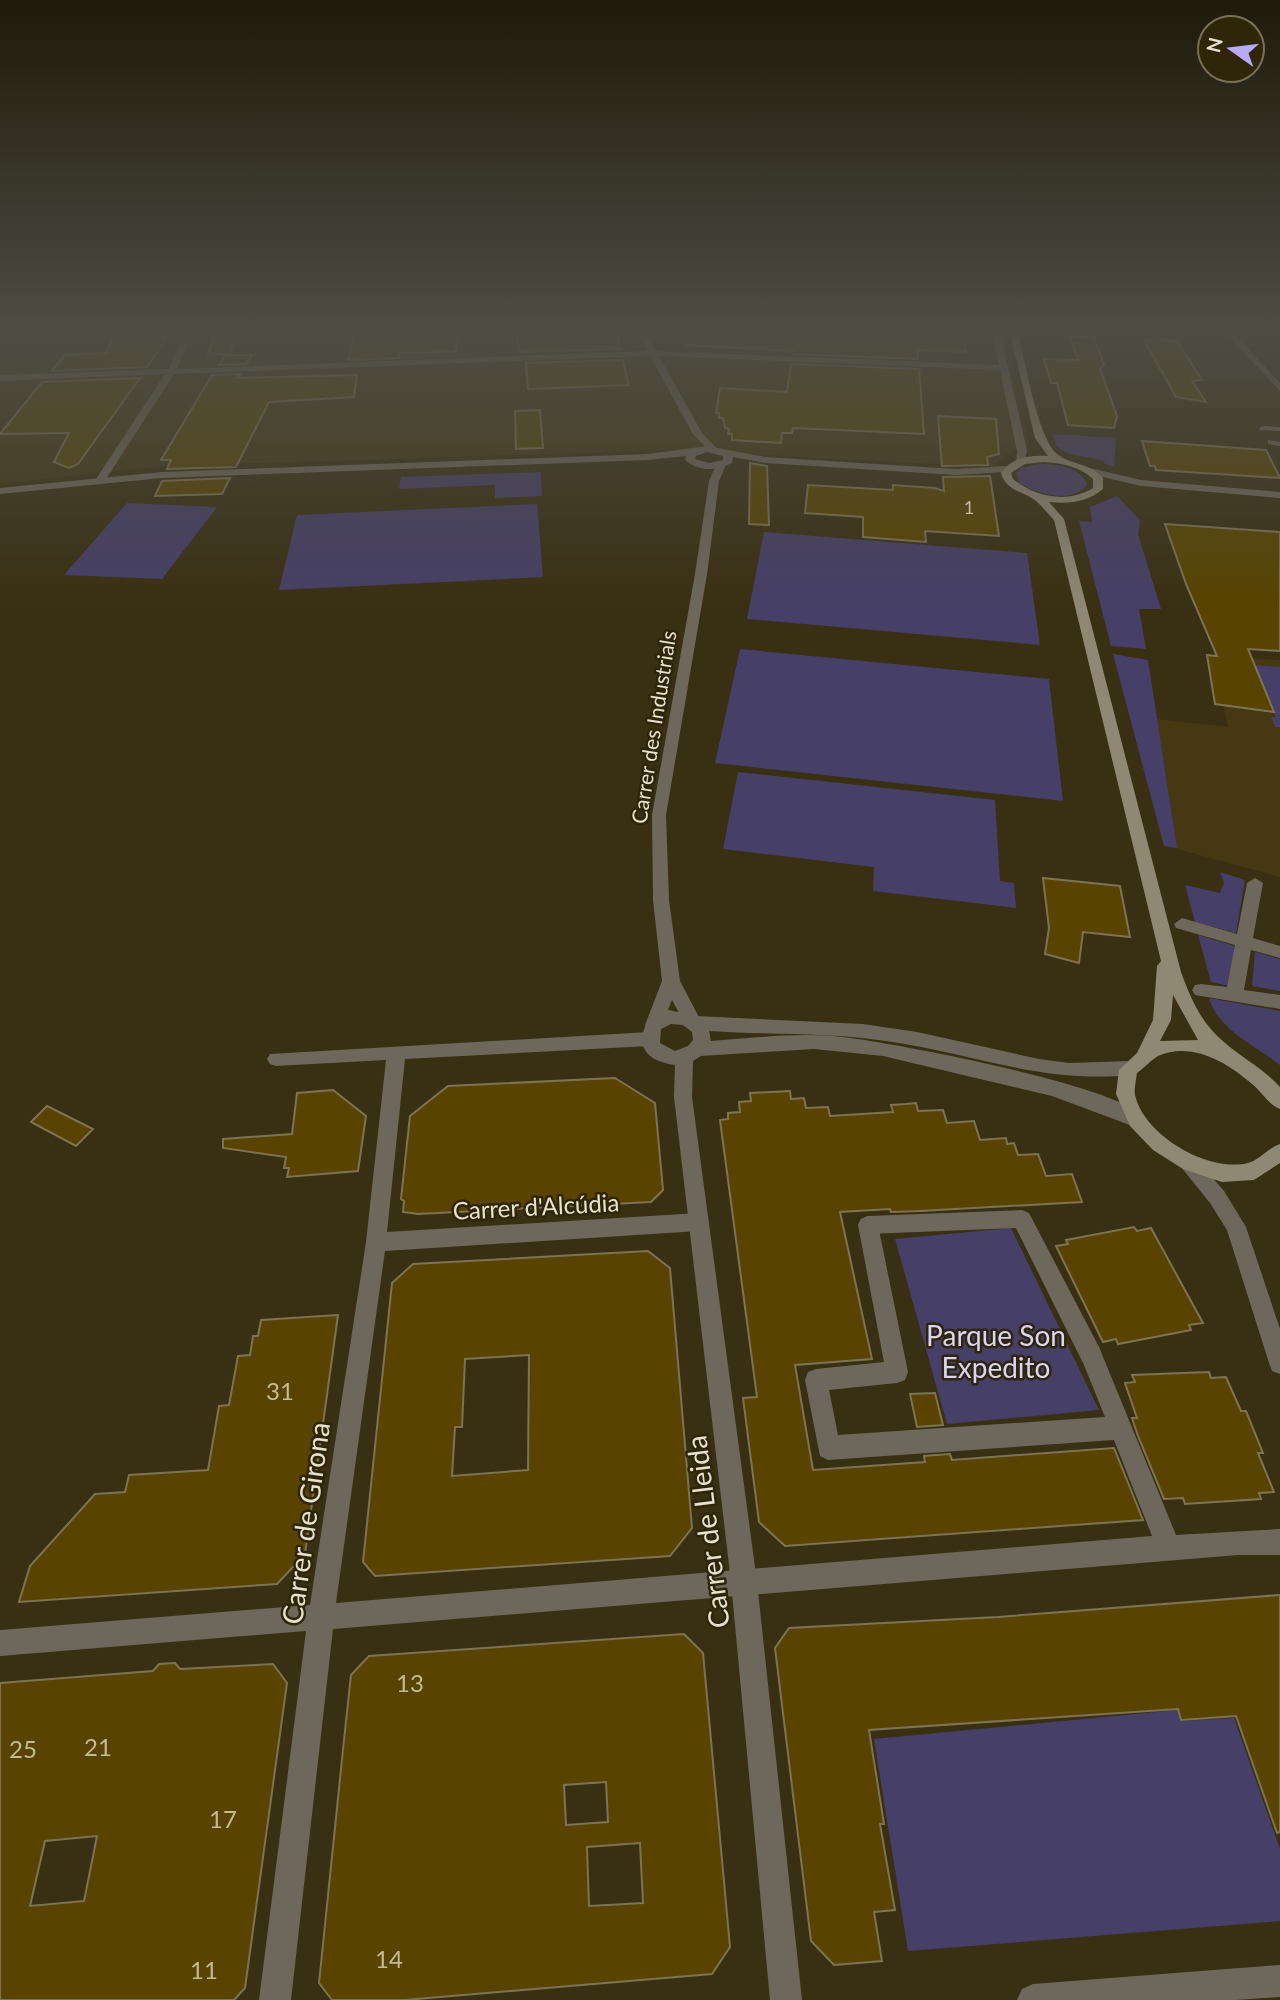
<svg xmlns="http://www.w3.org/2000/svg" width="1280" height="2000" font-family="Lato,sans-serif">
	<style>
		.built { fill: #453813 }
		.green { fill: #463f67 }
		.building { fill: #584400; stroke: #7d7254; stroke-width: 2; fill-rule: evenodd }
		.lines { fill: none; stroke-linecap: round; stroke-linejoin: round }
		.service { fill: #6d685b; fill-rule: evenodd }
		.pedestrian { fill: #6d685b; fill-rule: evenodd }
		.minor { fill: #6d685b; fill-rule: evenodd }
		.tertiary { fill: #6d685b; fill-rule: evenodd }
		.secondary { fill: #8f8873; fill-rule: evenodd }
		.labels { text-anchor: middle; dominant-baseline: central; stroke-width: 5; stroke-linejoin: round; paint-order: stroke }
		.far-number-label { font-size: 18px; fill: #c3ba9c }
		.far-street-label { font-size: 21px; fill: #e7e1d0; stroke: #2f2508 }
		.street-label { font-size: 24px; fill: #e7e1d0; stroke: #2f2508 }
		.near-number-label { font-size: 24px; fill: #c3ba9c }
		.near-park-label { font-size: 28px; fill: #d8d4fb; stroke: #2f2508 }
		.near-street-label { font-size: 28px; fill: #e7e1d0; stroke: #2f2508 }
	</style>
	<rect width="100%" height="100%" fill="#392f12"/>
	<!-- built -->
	<path class="built" d="M0,328H1001L1029,445L1010,452L993,467L671,450L163,466L0,484Z
		M1213,656L1280,660V877L1177,849L1157,719L1228,727Z"/>
	<!-- green -->
	<path class="green" d="M1053,434L1116,438L1114,467L1103,463L1105,461L1066,453L1056,446Z
		M1038,464C1055,464 1080,466 1087,484C1075,505 1036,494 1019,483L1016,473L1021,468Z
		M541,472L542,496L495,498V485L399,489L401,477Z
		M1117,496L1140,520L1138,534L1161,609H1139L1146,649L1111,646L1079,521L1092,522L1090,507Z
		M127,503L217,507L162,579L64,575Z
		M537,504L543,577L279,590L297,515Z
		M764,532L1027,553L1040,645L747,619Z
		M740,649L1049,679L1063,801L715,763Z
		M1113,654L1148,660L1177,848L1164,846Z
		M1254,665L1280,667V727H1275L1271,717H1276Z
		M738,772L995,800L1000,881L1014,883L1016,908L873,891L874,867L723,849Z
		M1220,872L1245,880L1236,933L1195,922L1185,885L1220,893L1224,883Z
		M1198,935L1235,946L1229,986L1211,982Z
		M1255,952L1280,959V991L1252,986Z
		M1209,998L1280,1011V1065C1256,1046 1218,1030 1209,998Z
		M1011,1228L1099,1410L947,1424L895,1239Z
		M1177,1710L1181,1721L1234,1718L1280,1849V1921L908,1951L874,1739Z"/>
	<!-- building -->
	<path class="building" d="M117,328H163L159,337H167L147,367L52,371L65,355L106,353Z
		M216,328H237L230,354L208,355Z
		M355,328H457L456,352L400,353L399,358L348,360Z
		M616,328L621,349L519,352L516,331Z
		M686,328H962L966,352L917,350L918,359L793,354V351L686,345Z
		M1070,336L1094,337L1104,365L1100,369L1117,416L1114,428L1068,425L1057,383H1051L1044,359L1078,360Z
		M1144,340L1177,341L1202,380L1192,381L1206,402L1176,397Z
		M225,355H252L246,364L219,365Z
		M623,360L629,385L528,389L526,363Z
		M791,364L919,369L924,434L793,428L792,433H782L781,443L732,440V434H728L729,429L725,428L723,418H719V413H716L720,388L787,392Z
		M240,374L237,378L357,375L354,397L269,402L236,467L167,469L171,460H161L212,375Z
		M140,378L78,464L69,468L54,462L69,433L0,434L42,382Z
		M540,410L543,448L516,449L515,411Z
		M938,416L996,419L999,454L987,457L988,465L942,466Z
		M1142,441L1266,450L1280,478L1156,470L1155,466H1150Z
		M750,463L767,466L769,525L749,524Z
		M990,476L999,536L925,531L926,542L863,537V517L805,513L808,485L893,490V485L935,488L944,491L943,477Z
		M230,478L222,494L155,496L162,481Z
		M1165,524L1280,532V651L1248,649L1274,712L1215,704L1207,655L1217,656L1186,584Z
		M1043,878L1120,886L1130,937L1083,932L1079,963L1045,954L1049,928Z
		M615,1078L655,1103L663,1190L651,1202L418,1214L403,1212L404,1201L401,1199L410,1116L448,1086Z
		M333,1090L366,1116L358,1171L287,1177L289,1168H284L286,1157L223,1148V1139L292,1134L297,1093Z
		M790,1091L791,1099L804,1098L806,1108L828,1107L830,1116L893,1112L891,1105L906,1104L916,1103L918,1111L943,1110L947,1123L974,1121L980,1140L1006,1138L1007,1144L1014,1143L1018,1155L1038,1154L1046,1176L1072,1174L1082,1202L920,1211L891,1212L890,1209L840,1212L872,1359L795,1365L813,1470L925,1462L924,1456L950,1454L952,1460L1114,1448L1143,1520L785,1546L759,1522L743,1398L757,1397L720,1120L728,1119V1113L740,1112L739,1102L751,1101L750,1093Z
		M47,1106L93,1129L76,1146L31,1122Z
		M1134,1227L1137,1231L1151,1228L1203,1323L1189,1325L1191,1330L1118,1344L1116,1339L1103,1342L1056,1246L1068,1244L1066,1240Z
		M648,1251L670,1268L692,1528L670,1556L375,1576L363,1562L392,1283L413,1264ZM529,1355L528,1470L452,1476L455,1427H462L465,1359Z
		M338,1315L305,1554L277,1584L19,1602L30,1566L95,1494L125,1492L129,1475L208,1470L219,1406L229,1405L238,1356L250,1355L253,1336H258L261,1320Z
		M1209,1372L1211,1378L1226,1377L1241,1411H1246L1263,1453H1258L1274,1492L1259,1493L1261,1499L1185,1504L1183,1498L1164,1499L1138,1436L1132,1418H1137L1125,1383L1135,1382L1132,1375Z
		M935,1393L943,1425L917,1427L910,1394Z
		M1280,1595V1832L1277,1833L1236,1716L1181,1720L1178,1709L869,1730L884,1824H880L895,1910L874,1912L882,1961L834,1965L811,1941L775,1648L789,1628L998,1617Z
		M684,1634L703,1653L729,1936L730,1947L712,1974L405,2000H332L319,1983L344,1740L351,1675L369,1656ZM606,1782L608,1822L566,1825L564,1785ZM640,1843L643,1903L589,1906L587,1847Z
		M175,1663L180,1669L273,1664L287,1683L245,1988L234,2000H0V1683L153,1671L159,1664ZM97,1836L84,1901L30,1906L45,1841Z"/>
	<g class="lines">
		<!-- service -->
		<path class="service" d="M1263,426L1280,427V431L1260,430L1259,428Z
			M1268,440L1280,442V446L1268,444Z"/>
		<!-- pedestrian -->
		<path class="pedestrian" d="M1255,878L1263,883L1253,938L1280,946V958L1251,950L1244,990L1280,995V1009L1195,995L1192,990L1195,985L1201,984L1227,987L1235,945L1176,928L1174,924L1182,918L1237,934L1247,883Z
			M1022,1210L1029,1213L1099,1347L1102,1355L1099,1363L1091,1366L1083,1363L1016,1228L868,1234L861,1231L858,1225L861,1219L868,1216Z"/>
		<!-- minor -->
		<path class="minor" d="M186,328H194L177,369L647,351L635,328H643L656,351L999,365L991,328H999L1027,451L1024,463H1016L1017,451L1000,370L659,356L702,433L718,450L710,452L693,434L650,356L174,374L106,479L101,482L96,479L165,374L0,381V375L169,369Z
			M1221,328H1229L1280,383V391Z
			M721,462L726,465L719,481L707,574L666,815L669,900L680,981L701,1021L698,1026H686L672,1000L660,1030H648L645,1025L662,981L653,900L652,815L695,574L709,481L716,465Z
			M1090,468L1141,480L1280,492V498L1141,486L1086,473V469Z
			M649,1032L655,1034L658,1039L655,1044L649,1046L405,1059L387,1232L699,1213L706,1216L709,1222L706,1228L699,1231L385,1251L336,1603L1152,1536L1114,1440L828,1460L820,1456L805,1380L808,1372L816,1369L884,1362L858,1225L861,1219L868,1216L875,1219L878,1225L908,1372L905,1380L897,1383L829,1390L838,1435L1105,1417L1080,1355L1083,1347L1091,1344L1099,1347L1176,1535L1280,1529V1555H1238L333,1629L291,2000H259L306,1631L0,1656V1630L310,1605L366,1242L386,1060L276,1066L270,1064L267,1059L270,1054Z
			M1280,1965V1997L1236,2000H1017L1022,1989L1033,1984Z"/>
		<!-- tertiary -->
		<path class="tertiary" d="M707,446L765,457L956,469L1007,466L1012,469L1007,472L956,475L765,463L733,457L732,463C716,471 699,472 685,460L686,456L647,460L162,478L0,494V488L162,472L647,454ZM707,452L723,456V460L709,463L695,459L696,456Z
			M669,1010L696,1016L863,1024L917,1032L1039,1059L1069,1063L1130,1061L1137,1063L1139,1068L1137,1073L1130,1075C1043,1084 971,1053 886,1041C828,1032 768,1035 709,1031L711,1041C752,1038 792,1033 833,1036C878,1039 1128,1087 1145,1119L1142,1125L1135,1127L1052,1096L883,1056L814,1049L701,1056L693,1061L692,1097L757,1582L802,2000H770L731,1582L674,1097L675,1065C647,1061 634,1047 648,1020ZM671,1024L683,1025L692,1032L693,1040L688,1046L675,1051L660,1043L661,1029Z
			M1187,1154L1194,1156L1224,1191L1246,1227L1280,1329V1374L1272,1371L1269,1363L1227,1230L1210,1203L1177,1162L1180,1156Z"/>
		<!-- secondary -->
		<path class="secondary" d="M1009,328H1017C1024,356 1037,435 1056,453C1069,465 1089,462 1103,478V489C1088,502 1069,504 1049,502L1064,519L1181,972C1191,999 1201,1023 1224,1042C1242,1058 1264,1069 1280,1087V1109C1269,1105 1262,1092 1252,1084C1228,1063 1192,1041 1158,1056C1151,1060 1144,1068 1137,1073C1136,1080 1134,1089 1135,1095C1144,1135 1208,1173 1248,1163C1259,1160 1268,1148 1280,1144V1163L1254,1180L1222,1182L1183,1169L1153,1150L1130,1126L1116,1094L1119,1070L1137,1053L1153,1020L1157,966L1161,961L1054,520C1048,514 1043,507 1037,502C1025,491 1006,492 1001,473C1012,457 1030,455 1048,456L1035,438ZM1043,462C1062,463 1079,466 1093,479V488C1067,504 1035,497 1013,479L1011,473L1025,464ZM1173,995L1198,1040L1160,1041L1171,1020Z"/>
	</g>
	<!-- sky -->
	<linearGradient id="sky" x2="0" y2="1"><stop stop-color="#1f1a0a"/><stop offset="0.54" stop-color="#4e4d44"/><stop offset="1" stop-color="#4e4d44" stop-opacity="0"/></linearGradient>
	<rect width="1280" height="608" fill="url(#sky)"/>
	<g class="labels">
		<!-- far-number labels -->
		<g class="far-number-label">
			<text x="969" y="507">1</text>
		</g>
		<!-- far-street labels -->
		<g class="far-street-label">
			<text transform="translate(653 727) rotate(-81)">Carrer des Industrials</text>
		</g>
		<!-- street labels -->
		<g class="street-label">
			<text transform="translate(536 1206) rotate(-3)">Carrer d'Alcúdia</text>
		</g>
		<!-- near-number labels -->
		<g class="near-number-label">
			<text x="280" y="1390">31</text>
			<text x="410" y="1682">13</text>
			<text x="98" y="1746">21</text>
			<text x="23" y="1748">25</text>
			<text x="223" y="1818">17</text>
			<text x="389" y="1958">14</text>
			<text x="204" y="1969">11</text>
		</g>
		<!-- near-park labels -->
		<g class="near-park-label">
			<text x="996" y="1335">Parque Son<tspan x="996" dy="32">Expedito</tspan></text>
		</g>
		<!-- near-street labels -->
		<g class="near-street-label">
			<text transform="translate(305 1523) rotate(-82)">Carrer de Girona</text>
			<text transform="translate(707 1532) rotate(-97)">Carrer de Lleida</text>
		</g>
	</g>
	<!-- north arrow -->
	<g transform="translate(1231 49) rotate(284)"><circle r="33" fill="#2f2508" stroke="#797058" stroke-width="2"/>
	<path d="M0-5L12 26L0 18L-12 26Z" fill="#b7abf8"/>
	<text y="-10" font-size="19" font-weight="bold" text-anchor="middle" fill="#e7e1d0">N</text>
	</g>
</svg>
